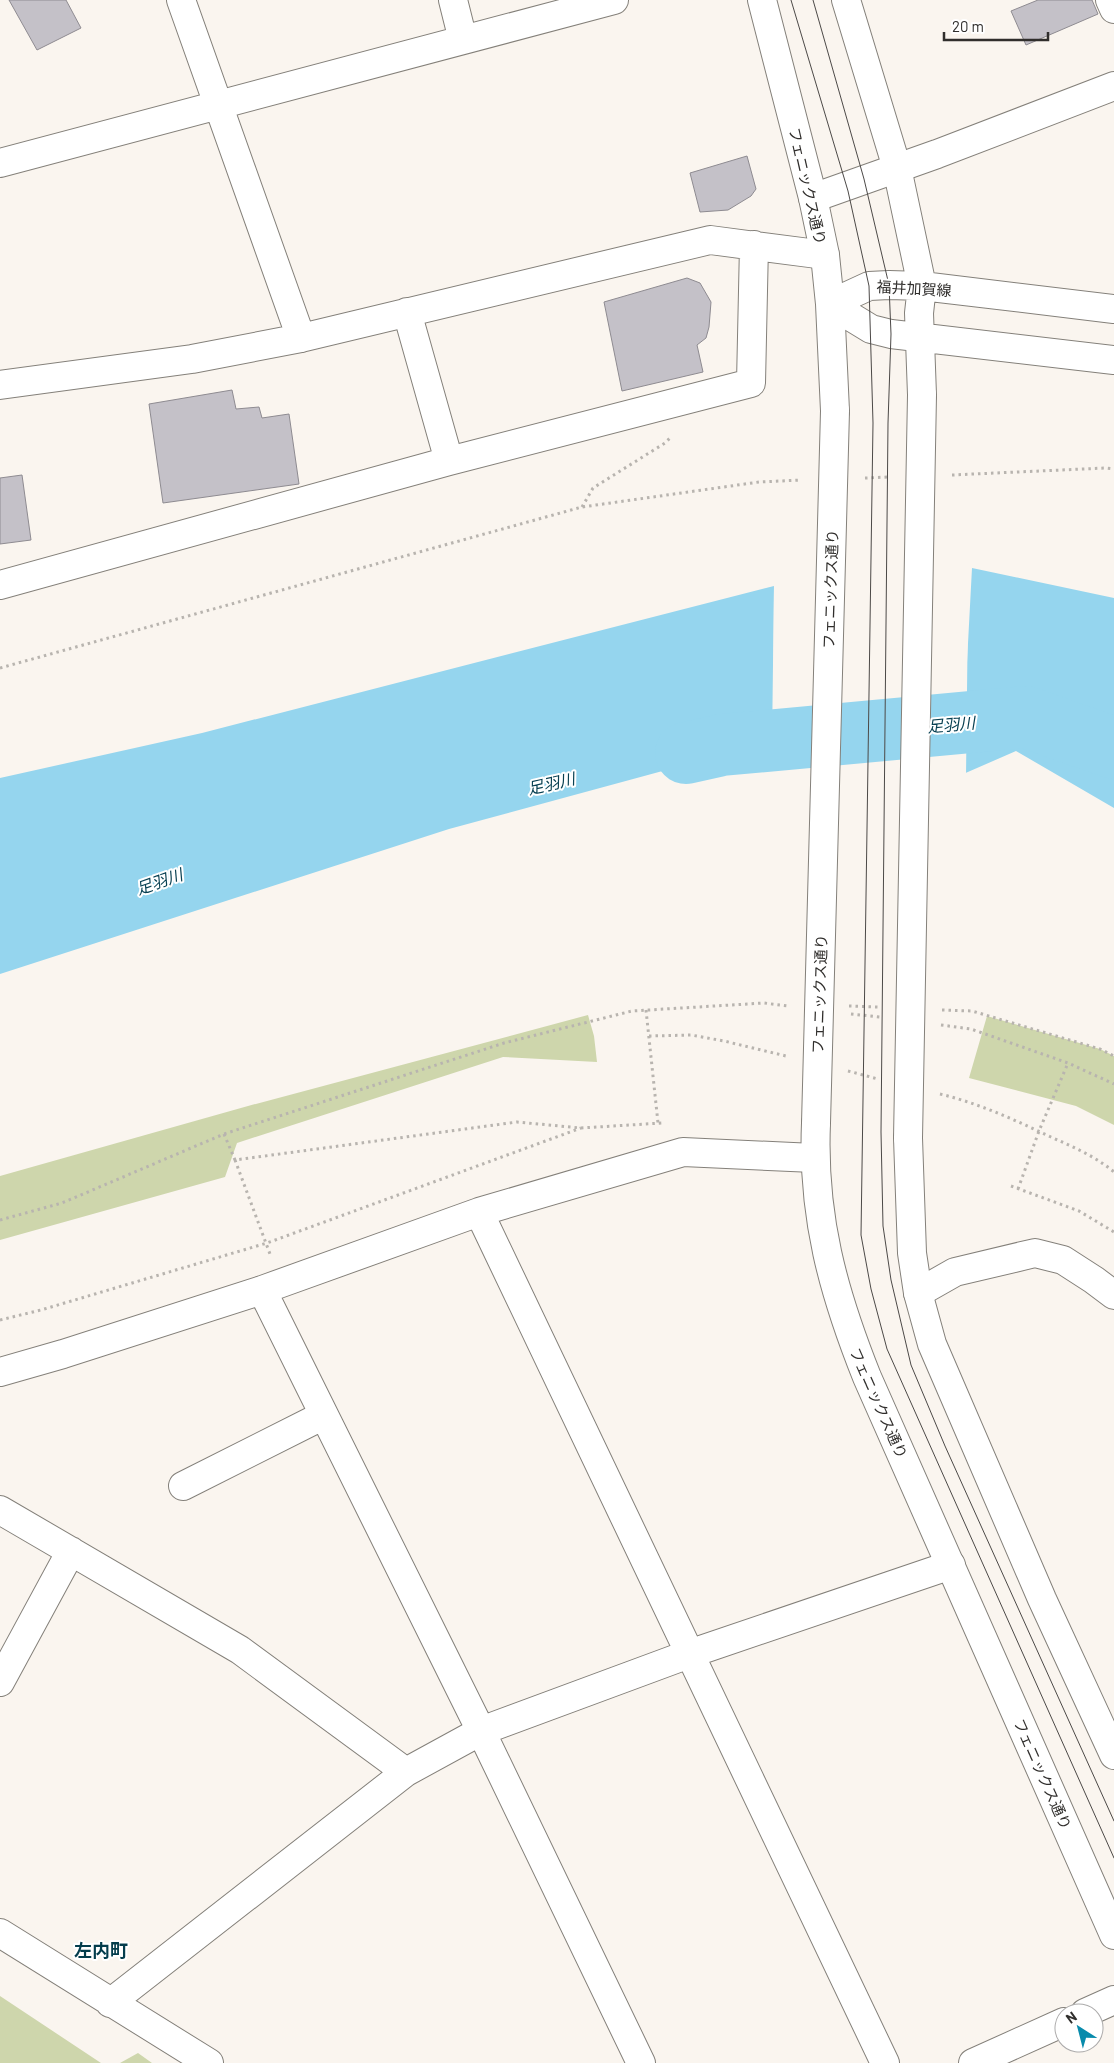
<svg xmlns="http://www.w3.org/2000/svg" width="1114" height="2063" font-family="Barlow,'Noto Sans JP',sans-serif">
	<style>
		.green { fill: #ced6ac }
		.water { fill: #95d5ee }
		.pier { fill: #faf5ef }
		.lines { fill: none; stroke-linecap: round; stroke-linejoin: round }
		.river { stroke: #95d5ee; stroke-width: 62 }
		.building { fill: #c4c1c8; stroke: #8e8b91 }
		.minor-casing { stroke: #84807a; stroke-width: 30 }
		.major-casing { stroke: #84807a; stroke-width: 30 }
		.path { stroke: #b8b4af; stroke-width: 3; stroke-dasharray: 2.5 4; stroke-linecap: butt }
		.minor { stroke: #fff; stroke-width: 28 }
		.major { stroke: #fff; stroke-width: 28 }
		.tram { stroke: #4c4947; stroke-width: 1 }
		.major-bridge-casing { stroke: #84807a; stroke-width: 30; stroke-linecap: butt }
		.major-bridge { stroke: #fff; stroke-width: 28 }
		.labels { text-anchor: middle; dominant-baseline: central; stroke-width: 4; stroke-linejoin: round; paint-order: stroke }
		.street-label { font-size: 15px; fill: #302e2c; stroke: #fff }
		.water-label { font-size: 16px; font-style: italic; fill: #084052; stroke: #fff }
		.quarter-label { font-size: 18px; font-weight: bold; fill: #043d4d; stroke: #fff }
	</style>
	<rect width="100%" height="100%" fill="#faf5ef"/>
	<!-- green -->
	<path class="green" d="M588,1015L594,1036L597,1062L503,1057L237,1143L225,1177L0,1240V1176L248,1106Z
		M987,1016L1100,1049L1114,1056V1125L1076,1106L969,1078Z
		M0,1996L101,2063H0Z
		M138,2053L152,2063H120Z"/>
	<!-- water -->
	<path class="water" d="M972,568L1114,598V808L1016,751L961,775Z
		M774,586L773,741L449,829L0,974V778L202,733Z"/>
	<!-- pier -->
	<path class="pier" d="M774,584L776,586L775,741L772,744Z
		M968,606L966,776L961,778L958,775Z"/>
	<g class="lines">
		<!-- river -->
		<path class="river" d="M686,753L722,745L1026,717L1114,748"/>
	</g>
	<!-- building -->
	<path class="building" d="M9,0H66L81,28L37,50Z
		M1038,0H1092L1098,14L1026,45L1011,11Z
		M747,156L756,189L751,196L728,210L700,212L690,173Z
		M687,278L700,283L711,302L709,327L706,338L697,345L703,372L622,391L604,302Z
		M232,390L236,409L259,407L262,418L289,414L299,484L163,503L149,404Z
		M22,475L31,540L0,544V478Z"/>
	<g class="lines">
		<defs>
			<path id="minor" d="M181,0L301,338
				M453,0L463,40
				M1110,0L1114,9
				M0,163L614,0
				M813,198L937,154L1114,86
				M407,312L449,461
				M0,385L192,359L301,338L710,240L825,255
				M0,585L449,461L751,383L754,245
				M479,1212L885,2063
				M262,1290L481,1731L641,2063
				M918,1293L955,1272L1035,1253L1063,1260L1094,1280L1114,1295
				M0,1372L63,1354L262,1290L479,1212L683,1152L814,1158
				M183,1486L324,1415
				M0,1510L240,1650L406,1772
				M0,1682L71,1551
				M0,1933L209,2063
				M110,2003L406,1772L481,1731L689,1654L951,1565
				M1085,2013L1114,2000
				M973,2063L1064,2022"/>
			<path id="major" d="M762,0L813,198L825,255L830,304L835,411
				M846,0L897,168L922,286L919,313L922,395
				M830,304L871,329L891,334L1114,360
				M830,304L869,286L889,285L922,286L1114,309
				M816,1123C812,1216 833,1292 867,1377L1114,1935
				M908,1138L912,1253L918,1293L932,1344L1042,1599L1114,1755"/>
		</defs>
		<!-- minor casing -->
		<use href="#minor" class="minor-casing"/>
		<!-- major casing -->
		<use href="#major" class="major-casing"/>
		<!-- path -->
		<path class="path" d="M952,475L1105,468L1114,469
			M865,478L889,477
			M582,507L593,488L665,443L670,438
			M0,668L582,507L759,482L801,480
			M849,1006L878,1007
			M646,1010L658,1123
			M942,1010L972,1011L1100,1049L1114,1056
			M851,1014L880,1017
			M941,1025L971,1029L1068,1063L1114,1084
			M649,1036L691,1035L724,1041L786,1056
			M848,1071L878,1079
			M940,1094C978,1103 1015,1120 1051,1137C1073,1147 1095,1156 1114,1172
			M224,1134L235,1160L517,1122L581,1128L662,1123
			M235,1160L270,1254
			M1011,1186L1079,1211L1114,1232
			M1018,1189L1039,1131L1068,1063
			M0,1220L62,1203L224,1134L504,1043L632,1011L764,1003L788,1006
			M0,1320L41,1310L267,1243L581,1128"/>
		<!-- minor -->
		<use href="#minor" class="minor"/>
		<!-- major -->
		<use href="#major" class="major"/>
		<!-- tram -->
		<path class="tram" d="M791,0L848,191L869,286L873,423L861,1235L871,1289L887,1349L1114,1858
			M813,0L864,179L889,285L891,334L888,423L881,1132L883,1226L891,1280L911,1365L945,1446L1114,1821"/>
		<defs>
			<path id="major-bridge" d="M816,1123L835,411
				M908,1138L922,395"/>
		</defs>
		<!-- major-bridge casing -->
		<use href="#major-bridge" class="major-bridge-casing"/>
		<!-- major-bridge -->
		<use href="#major-bridge" class="major-bridge"/>
	</g>
	<g class="labels">
		<!-- street labels -->
		<g class="street-label">
			<text transform="translate(808 186) rotate(77)">フェニックス通り</text>
			<text transform="translate(914 288) rotate(3)">福井加賀線</text>
			<text transform="translate(830 589) rotate(-88)">フェニックス通り</text>
			<text transform="translate(819 994) rotate(-88)">フェニックス通り</text>
			<text transform="translate(879 1403) rotate(66)">フェニックス通り</text>
			<text transform="translate(1043 1774) rotate(66)">フェニックス通り</text>
		</g>
		<!-- water labels -->
		<g class="water-label">
			<text transform="translate(951 724) rotate(-5)">足羽川</text>
			<text transform="translate(551 783) rotate(-13)">足羽川</text>
			<text transform="translate(159 881) rotate(-19)">足羽川</text>
		</g>
		<!-- quarter labels -->
		<g class="quarter-label">
			<text x="101" y="1950">左内町</text>
		</g>
	</g>
	<!-- north arrow -->
	<g transform="translate(1079 2028) rotate(324)"><circle r="24" fill="#ffffff" stroke="#acabab"/>
	<path d="M0-4L9 19L0 12L-9 19Z" fill="#088bac"/>
	<text y="-8" font-size="14" font-weight="bold" text-anchor="middle" fill="#302e2c">N</text>
	</g>
	<!-- scale -->
	<path d="M944 32v8h104v-8" fill="none" stroke="#302e2c" stroke-width="2.5"/>
	<text x="952" y="32" font-size="15" fill="#302e2c" stroke="#ffffff" stroke-width="4" paint-order="stroke">20 m</text>
</svg>
